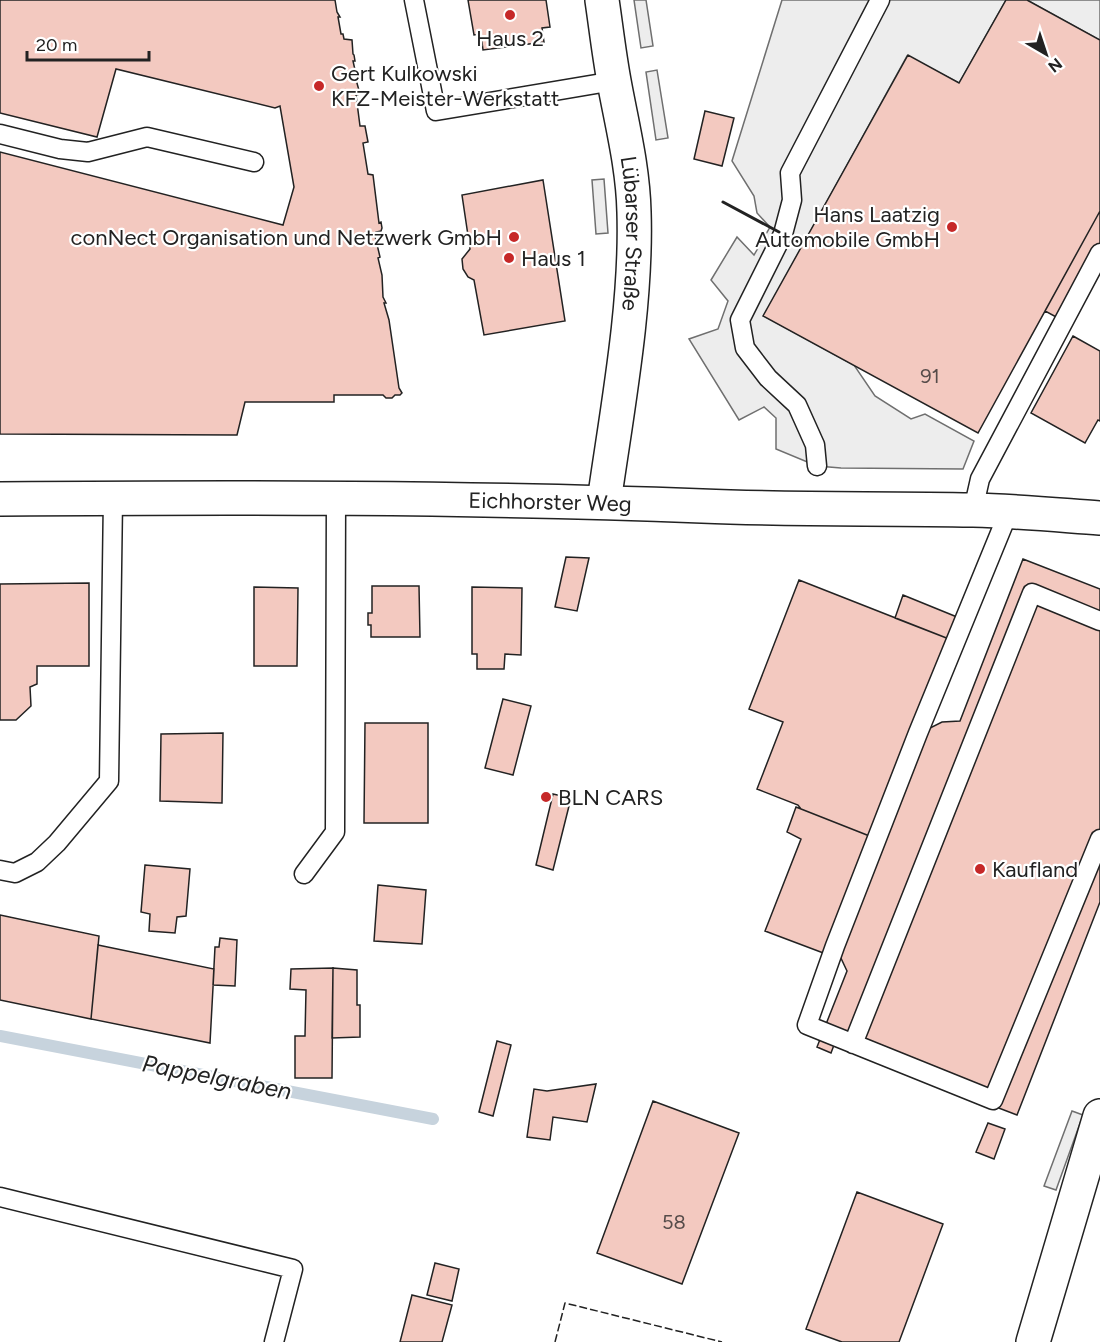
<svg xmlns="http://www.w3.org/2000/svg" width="1100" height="1342" font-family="Figtree,sans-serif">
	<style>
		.parking { fill: #ededed; stroke: #6f6f6f; stroke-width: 1.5 }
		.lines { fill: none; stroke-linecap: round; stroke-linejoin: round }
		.stream { stroke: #c7d3dd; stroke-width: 12 }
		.building { fill: #f3c9c0; stroke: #222; stroke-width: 1.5 }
		.lane-casing { stroke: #222; stroke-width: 21 }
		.street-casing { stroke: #222; stroke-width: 36 }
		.secondary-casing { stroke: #222; stroke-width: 36 }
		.lane { stroke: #fff; stroke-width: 18 }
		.street { stroke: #fff; stroke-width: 33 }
		.secondary { stroke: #fff; stroke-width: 33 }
		.fence { stroke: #222; stroke-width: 1.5; stroke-dasharray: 8 3; stroke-linecap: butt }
		.wall { stroke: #222; stroke-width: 3 }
		.poi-dot { fill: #c62828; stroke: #fff; stroke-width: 2 }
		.labels { text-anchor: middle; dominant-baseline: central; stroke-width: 4.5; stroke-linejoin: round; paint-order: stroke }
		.number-label { font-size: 20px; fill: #564c4a }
		.poi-label { font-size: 22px; fill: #222; stroke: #fff; text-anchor: start }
		.street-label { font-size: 22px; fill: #222; stroke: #fff }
		.water-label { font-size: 24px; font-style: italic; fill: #222; stroke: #fff }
	</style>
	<rect width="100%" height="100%" fill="#fff"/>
	<!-- parking -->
	<path class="parking" d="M634,0H646L653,46L641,48Z
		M782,0H1006L959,83L907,56L764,316L854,365L875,396L911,419L925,414L974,441L963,469L841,468L817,466L776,449V418L764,407L739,420L689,339L718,329L728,301L711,280L737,237L754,255L770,227L757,213L754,196L732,161Z
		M1027,0H1100V40Z
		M657,70L668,138L656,140L646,72Z
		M604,179L608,233L596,234L592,180Z
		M1072,1111L1083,1115L1056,1190L1044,1186Z"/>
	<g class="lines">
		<!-- stream -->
		<path class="stream" d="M0,1036L433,1119"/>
	</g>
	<!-- building -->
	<path class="building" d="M0,0H335L337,12L340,17H338L341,34H343L344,39L352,40L353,54L354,55L355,61H353L355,70H356L357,76H355L360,94L356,95L360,126H365L368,142L363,143L368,174L373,175L379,223L381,222L382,228L381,231L376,232L377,236H375L380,257L378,258L382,275L383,297L386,303H384L389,320L399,388L402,393L400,395H395L392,398H386L383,395H334V402H245L237,435L0,434V152L283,225L294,187L280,106L275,108L116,69L97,137L0,113Z
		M468,0H546L550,27L542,28L544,42L483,50L481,34L474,35Z
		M1006,0H1027L1100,40V211L978,433L763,316L908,55L959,83Z
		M705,111L734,118L722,166L694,159Z
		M543,180L565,321L484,335L474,280L468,277L463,269L462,259L470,249L462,195Z
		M1100,211V271L1058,318L1045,311Z
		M1073,336L1100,351V421L1098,420L1085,443L1031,413Z
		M566,557L589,558L577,611L555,607Z
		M1023,559L1100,589V902L1017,1115L834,1045L831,1053L817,1047L847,971L839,954L926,730L942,722L960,721Z
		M799,580L949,639L872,837L801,809L798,805L757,789L783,722L749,709Z
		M89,583V666H37V684L30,687L31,706L16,720H0V584Z
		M372,586H419L420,637H371V625H368V613H372Z
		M254,587L298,588L297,666H254Z
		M472,587L522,588L521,655L505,654L504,669H477V654H472Z
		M903,595L957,617L949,639L895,618Z
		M503,699L531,706L513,775L485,768Z
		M365,723H428V823H364Z
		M223,733L222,803L160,801L161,734Z
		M553,794L571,798L553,870L536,865Z
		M796,807L872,837L826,954L765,931L801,839L787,832Z
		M145,865L190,869L186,916L177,917L175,933L149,931L150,914L141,912Z
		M378,885L426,890L422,944L374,941Z
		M0,915L99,936L91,1019L0,1000Z
		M220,938L237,940L235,986L213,985L215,947H219Z
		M98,945L214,969L210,1043L91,1019Z
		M333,968L332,1078H295V1036H305L306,990L290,989L291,969Z
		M333,968L357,970V1005H360V1037L332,1038Z
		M497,1041L511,1045L493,1116L479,1112Z
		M596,1084L587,1122L553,1117L550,1140L527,1137L534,1089L547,1091Z
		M653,1101L739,1133L682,1284L597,1253Z
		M988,1123L1005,1129L994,1159L976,1152Z
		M857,1192L943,1224L899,1342H842L806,1329Z
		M435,1263L459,1269L452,1301L427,1295Z
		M412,1295L452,1305L442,1342H400Z"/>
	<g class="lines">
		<defs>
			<path id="lane" d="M414,0L436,111L614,81
				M0,134L60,149L88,152L147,137L254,162
				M817,466L815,445L797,405L768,378L745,348L740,320L783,234L792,200L790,173L880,0
				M973,510L980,479L1100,253
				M1009,511L918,733L835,946L807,1025L993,1100L1100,839
				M0,870L15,873L37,862L57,843L109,781L113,498
				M304,874L335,832L336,498
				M853,1044L1032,593L1100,621
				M0,1197L293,1269L274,1342"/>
			<g id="street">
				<path id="s1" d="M602,0C606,27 609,54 614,81C622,125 633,167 634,212C637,305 617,410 604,502"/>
			</g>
			<g id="secondary">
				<path id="s2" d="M0,499C234,497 468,497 702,506C792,510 883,508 973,510C1015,511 1058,515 1100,518"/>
				<path d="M1033,1342L1100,1116"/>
			</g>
		</defs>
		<!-- lane casing -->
		<use href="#lane" class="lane-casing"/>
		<!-- street casing -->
		<use href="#street" class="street-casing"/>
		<!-- secondary casing -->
		<use href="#secondary" class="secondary-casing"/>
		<!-- lane -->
		<use href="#lane" class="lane"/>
		<!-- street -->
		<use href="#street" class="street"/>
		<!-- secondary -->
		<use href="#secondary" class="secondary"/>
		<!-- fence -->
		<path class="fence" d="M555,1342L565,1303L722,1342"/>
		<!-- wall -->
		<path class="wall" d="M723,202L779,232
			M787,236L803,244"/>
	</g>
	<!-- markers -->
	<g class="poi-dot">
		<circle cx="510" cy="15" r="6"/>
		<circle cx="319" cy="86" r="6"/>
		<circle cx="952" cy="227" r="6"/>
		<circle cx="514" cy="237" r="6"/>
		<circle cx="509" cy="258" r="6"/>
		<circle cx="546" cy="797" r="6"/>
		<circle cx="980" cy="869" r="6"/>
	</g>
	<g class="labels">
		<!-- number labels -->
		<g class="number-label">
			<text x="930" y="376">91</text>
			<text x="674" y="1222">58</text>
		</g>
		<!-- poi labels -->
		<g class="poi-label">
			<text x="510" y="38" text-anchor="middle">Haus 2</text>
			<text x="331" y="73">Gert Kulkowski<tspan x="331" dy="25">KFZ-Meister-Werkstatt</tspan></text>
			<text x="940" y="214" text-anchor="end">Hans Laatzig<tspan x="940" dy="25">Automobile GmbH</tspan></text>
			<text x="502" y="237" text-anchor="end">conNect Organisation und Netzwerk GmbH</text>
			<text x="521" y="258">Haus 1</text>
			<text x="558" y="797">BLN CARS</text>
			<text x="992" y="869">Kaufland</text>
		</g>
		<!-- street labels -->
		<g class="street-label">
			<text stroke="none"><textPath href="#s1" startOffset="236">Lübarser Straße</textPath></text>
			<text stroke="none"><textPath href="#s2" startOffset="550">Eichhorster Weg</textPath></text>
		</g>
		<!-- water labels -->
		<g class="water-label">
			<text transform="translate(217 1077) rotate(11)">Pappelgraben</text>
		</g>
	</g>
	<!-- north arrow -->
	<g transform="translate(1046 54) rotate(141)" stroke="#ffffff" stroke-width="4.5" paint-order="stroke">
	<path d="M0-4.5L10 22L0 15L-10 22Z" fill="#222222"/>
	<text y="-9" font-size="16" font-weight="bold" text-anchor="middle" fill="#222222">N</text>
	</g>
	<!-- scale -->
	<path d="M27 51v9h122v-9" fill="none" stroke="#222222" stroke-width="3"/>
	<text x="36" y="51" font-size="18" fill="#222222" stroke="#ffffff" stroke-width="4.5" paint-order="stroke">20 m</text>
</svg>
